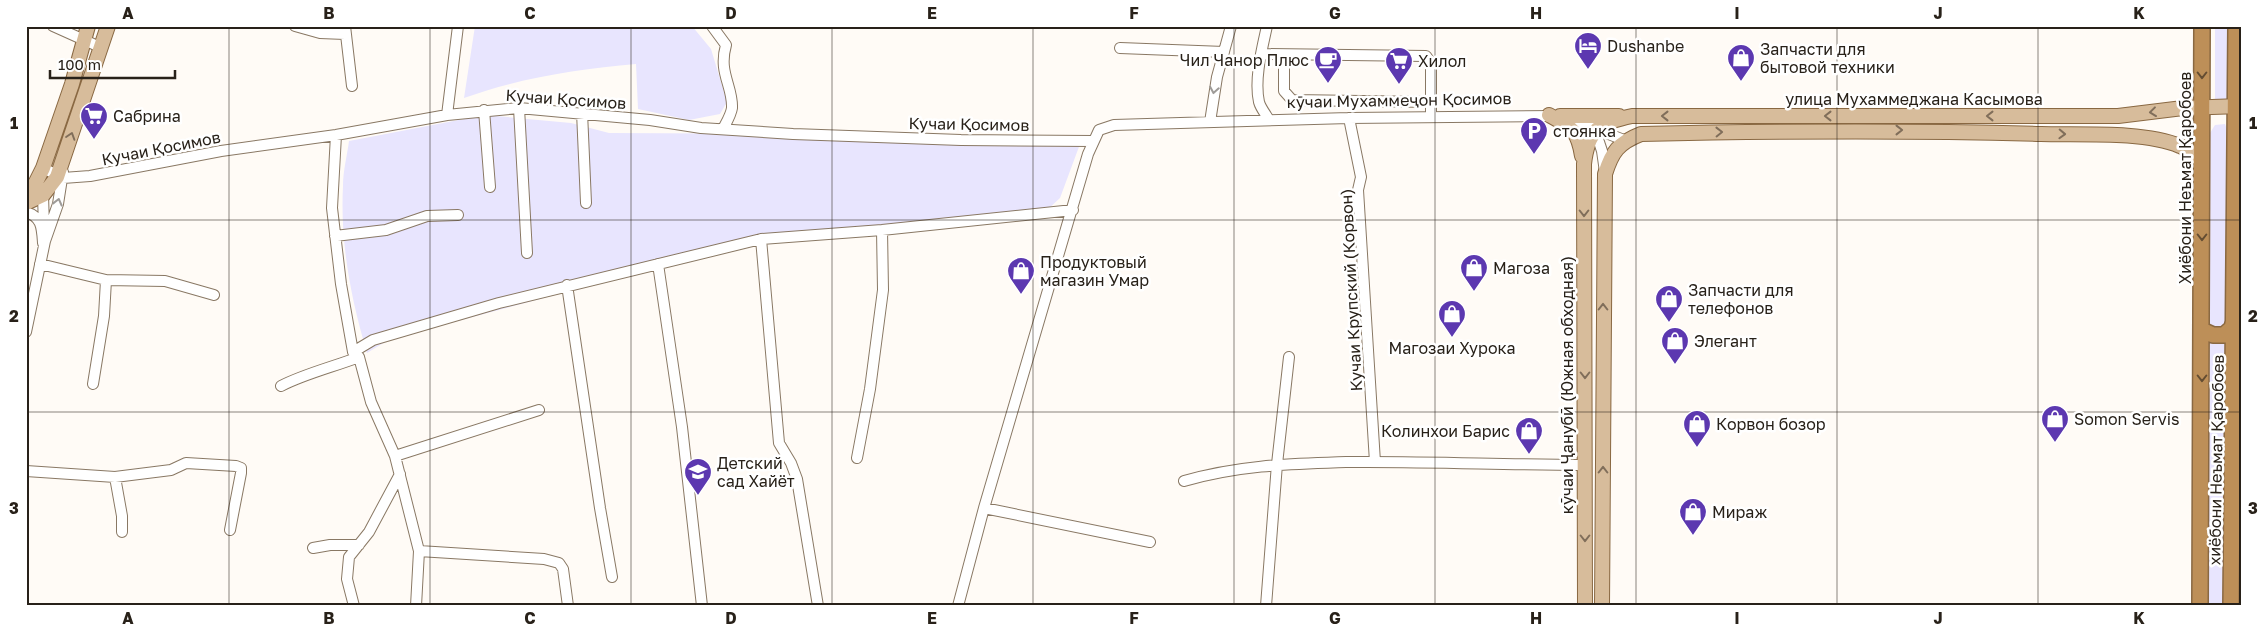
<svg xmlns="http://www.w3.org/2000/svg" width="2267" height="632" font-family="'Golos Text',sans-serif">
	<style>
		.green { fill: #e8e5fe }
		.lines { fill: none; stroke-linecap: round; stroke-linejoin: round }
		.minor-casing { stroke: #897864; stroke-width: 12 }
		.major-casing { stroke: #896842; stroke-width: 16 }
		.highway-casing { stroke: #896842; stroke-width: 18 }
		.minor { stroke: #fff; stroke-width: 10 }
		.major { stroke: #d7bc9b; stroke-width: 14 }
		.highway { stroke: #bd8f58; stroke-width: 15 }
		.oneway { stroke: #644d32 }
		.oneway2 { stroke: #9e9b98 }
		.oneway3 { stroke: #806e5a }
		.grid { fill: none; stroke: #282119; stroke-width: 1; stroke-opacity: 0.55 }
		.labels { text-anchor: middle; dominant-baseline: central; stroke-width: 5; stroke-linejoin: round; paint-order: stroke }
		.poi-label { font-size: 16px; fill: #282119; stroke: #fff; text-anchor: start }
		.street-label { font-size: 16px; fill: #282119; stroke: #fff }
		.neatline { fill: none; stroke: #282119; stroke-width: 2 }
		.grid-label { font-size: 16px; text-anchor: middle; font-weight: bold; fill: #282119 }
	</style>
	<rect width="100%" height="100%" fill="#fffbf6"/>
	<!-- green -->
	<path class="green" d="M475,26H692L711,49L727,102L720,114L689,120L638,109L636,64C578,69 519,78 464,98Z
		M2215,26H2228V102L2215,101Z
		M485,115L571,123L609,133L793,134L1080,144L1060,198L1045,212L765,239L390,339L367,353C351,299 340,243 343,186C343,171 347,156 349,141Z
		M2225,124L2228,132L2227,319L2225,325L2218,330L2210,326L2208,318L2210,133L2215,125Z
		M2203,342L2229,343V606H2205Z"/>
	<g class="lines">
		<defs>
			<path id="minor" d="M53,26L102,48
				M295,26L320,33L345,34
				M345,26L352,86
				M712,26L726,45C718,73 733,86 732,108C731,115 726,123 723,129
				M1267,26C1262,49 1254,79 1259,102C1261,109 1266,114 1269,120
				M1120,48L1224,52
				M1261,54L1426,56L1431,63V117
				M1284,55V91L1292,100L1431,102
				M519,108L527,253
				M484,110L490,187
				M582,112L586,203
				M447,115L458,26
				M1349,118L1361,177L1358,190L1375,462
				M1570,119L1624,140
				M1210,122L1217,77L1231,26
				M1595,130L1602,151L1605,172
				M336,135L332,208L341,284L353,352L359,357L371,402L395,456L419,551L416,606
				M43,168L63,178L90,176L221,151L336,135L447,115L519,108L650,120L701,128L793,134L961,140L1093,141
				M43,195L44,227
				M26,212C42,217 42,228 43,243
				M335,236L386,230L427,216L458,215
				M761,239L779,443L791,463L797,479L818,606
				M40,264L106,280L165,281L214,295
				M658,264L682,427L702,606
				M567,285L600,508L612,577
				M26,332L45,241L58,204L63,172
				M353,352L373,340L499,303L761,239L882,230L1073,210
				M93,384L104,316L106,280
				M281,386C304,374 333,367 359,357
				M395,456L539,410
				M857,458L870,389L883,290L882,230
				M26,471L115,477L171,470L186,463L236,466L241,468V473L230,530
				M115,477L122,516V532
				M1184,481C1240,465 1289,464 1346,462C1426,461 1505,465 1585,465
				M984,508L1150,542
				M313,548L330,545H359
				M419,551L544,559L559,563L563,569L568,606
				M354,606L347,579L349,557L369,532L400,474
				M958,606L984,508L1088,154L1099,130L1114,125L1349,118L1556,116
				M1266,606L1277,464L1289,357"/>
			<path id="major" d="M1549,115C1571,127 1578,130 1582,156
				M1560,116H1619
				M26,190L35,184L43,168L72,84L88,26
				M26,203L43,195L57,177L108,26
				M1585,606L1584,164C1588,129 1599,123 1632,116H2118L2183,108L2241,106
				M1602,606L1605,174C1612,152 1618,143 1641,134C1775,131 1908,130 2041,134C2081,135 2144,131 2180,146C2188,149 2195,156 2202,161"/>
			<path id="highway" d="M2202,330L2213,335H2224L2232,328L2234,319
				M2200,606L2202,26
				M2231,606L2236,26"/>
		</defs>
		<!-- minor casing -->
		<use href="#minor" class="minor-casing"/>
		<!-- major casing -->
		<use href="#major" class="major-casing"/>
		<!-- highway casing -->
		<use href="#highway" class="highway-casing"/>
		<!-- minor -->
		<use href="#minor" class="minor"/>
		<!-- major -->
		<use href="#major" class="major"/>
		<!-- highway -->
		<use href="#highway" class="highway"/>
	</g>
	<!-- one-way arrows -->
	<defs><path id="oneway-chevron" d="M-2-3.5L2.5 0L-2 3.5" fill="none" stroke-width="1.6" stroke-linecap="round" stroke-linejoin="round" transform="scale(1.25)"/></defs>
	<g class="oneway">
		<use href="#oneway-chevron" transform="translate(2202 75) rotate(90)"/>
		<use href="#oneway-chevron" transform="translate(2202 237) rotate(90)"/>
		<use href="#oneway-chevron" transform="translate(2202 378) rotate(90)"/>
	</g>
	<g class="oneway2">
		<use href="#oneway-chevron" transform="translate(1214 90) rotate(100)"/>
		<use href="#oneway-chevron" transform="translate(58 202) rotate(-76)"/>
	</g>
	<g class="oneway3">
		<use href="#oneway-chevron" transform="translate(2153 112) rotate(173)"/>
		<use href="#oneway-chevron" transform="translate(1665 116) rotate(180)"/>
		<use href="#oneway-chevron" transform="translate(1828 116) rotate(-180)"/>
		<use href="#oneway-chevron" transform="translate(1990 116) rotate(-180)"/>
		<use href="#oneway-chevron" transform="translate(1899 130)"/>
		<use href="#oneway-chevron" transform="translate(1719 132) rotate(-1)"/>
		<use href="#oneway-chevron" transform="translate(2062 134) rotate(2)"/>
		<use href="#oneway-chevron" transform="translate(71 136) rotate(-72)"/>
		<use href="#oneway-chevron" transform="translate(1584 213) rotate(90)"/>
		<use href="#oneway-chevron" transform="translate(1603 307) rotate(-90)"/>
		<use href="#oneway-chevron" transform="translate(1585 375) rotate(90)"/>
		<use href="#oneway-chevron" transform="translate(1603 470) rotate(-90)"/>
		<use href="#oneway-chevron" transform="translate(1585 538) rotate(90)"/>
	</g>
	<!-- grid -->
	<path class="grid" d="M229,26V606M430,26V606M631,26V606M832,26V606M1033,26V606M1234,26V606M1435,26V606M1636,26V606M1837,26V606M2038,26V606M26,220H2241M26,412H2241"/>
	<!-- icons -->
	<defs>
		<symbol id="hotel-pin" viewBox="-11 -11 22 30"><path d="M0 17L-7.5 6A9.5 9.5 0 1 1 7.5 6Z" fill="#5c38b0" stroke="#fff"/><path d="M-6-4.5h1.5V1H6V5H4.5V3h-9V5H-6ZM-4 0a1.8 1.8 0 1 1 3.6 0ZM.5 0V-2.5h3Q6-2.5 6 0Z" fill="#fff"/></symbol>
		<symbol id="shop-pin" viewBox="-11 -11 22 30"><path d="M0 17L-7.5 6A9.5 9.5 0 1 1 7.5 6Z" fill="#5c38b0" stroke="#fff"/><path d="M-5-2.5h2.3a2.7 3.5 0 0 1 5.4 0H5L5.5 6h-11ZM-1.5-2.5h3a1.5 2.3 0 0 0-3 0Z" fill="#fff"/></symbol>
		<symbol id="cafe-pin" viewBox="-11 -11 22 30"><path d="M0 17L-7.5 6A9.5 9.5 0 1 1 7.5 6Z" fill="#5c38b0" stroke="#fff"/><path d="M-5.5-4.5H6V0H3Q3 3.5 0 3.5H-2.5Q-5.5 3.5-5.5 0ZM3-3.2v2h1.7v-2ZM-6 4.5H4V6H-6Z" fill="#fff"/></symbol>
		<symbol id="supermarket-pin" viewBox="-11 -11 22 30"><path d="M0 17L-7.5 6A9.5 9.5 0 1 1 7.5 6Z" fill="#5c38b0" stroke="#fff"/><path d="M-6-5.5h2.5l.6 2H6L4.5 2H-2.5L-4.4-4H-6ZM-1.5 3.2a1.3 1.3 0 1 0 .1 0ZM3 3.2a1.3 1.3 0 1 0 .1 0Z" fill="#fff"/></symbol>
		<symbol id="parking-pin" viewBox="-11 -11 22 30"><path d="M0 17L-7.5 6A9.5 9.5 0 1 1 7.5 6Z" fill="#5c38b0" stroke="#fff"/><path d="M-3.5-5.5H1a3.5 3.5 0 0 1 0 7H-1V5.5H-3.5ZM-1-3.4V-.6H.8a1.4 1.4 0 0 0 0-2.8Z" fill="#fff"/></symbol>
		<symbol id="school-pin" viewBox="-11 -11 22 30"><path d="M0 17L-7.5 6A9.5 9.5 0 1 1 7.5 6Z" fill="#5c38b0" stroke="#fff"/><path d="M0-5L7-2L0 1L-7-2ZM-4 1L0 2.5L4 1V4Q0 6-4 4Z" fill="#fff"/></symbol>
	</defs>
	<g fill-rule="evenodd">
		<use href="#hotel-pin" x="1572" y="30" width="32" height="43"/>
		<use href="#shop-pin" x="1725" y="42" width="32" height="43"/>
		<use href="#cafe-pin" x="1312" y="44" width="32" height="43"/>
		<use href="#supermarket-pin" x="1383" y="45" width="32" height="43"/>
		<use href="#supermarket-pin" x="78" y="100" width="32" height="43"/>
		<use href="#parking-pin" x="1518" y="115" width="32" height="43"/>
		<use href="#shop-pin" x="1458" y="252" width="32" height="43"/>
		<use href="#shop-pin" x="1005" y="255" width="32" height="43"/>
		<use href="#shop-pin" x="1653" y="283" width="32" height="43"/>
		<use href="#shop-pin" x="1436" y="298" width="32" height="43"/>
		<use href="#shop-pin" x="1659" y="325" width="32" height="43"/>
		<use href="#shop-pin" x="2039" y="403" width="32" height="43"/>
		<use href="#shop-pin" x="1681" y="408" width="32" height="43"/>
		<use href="#shop-pin" x="1513" y="415" width="32" height="43"/>
		<use href="#school-pin" x="682" y="456" width="32" height="43"/>
		<use href="#shop-pin" x="1677" y="496" width="32" height="43"/>
	</g>
	<g class="labels">
		<!-- poi labels -->
		<g class="poi-label">
			<text x="1607" y="46">Dushanbe</text>
			<text x="1760" y="49">Запчасти для<tspan x="1760" dy="18">бытовой техники</tspan></text>
			<text x="1309" y="60" text-anchor="end">Чил Чанор Плюс</text>
			<text x="1418" y="61">Хилол</text>
			<text x="113" y="116">Сабрина</text>
			<text x="1553" y="131">стоянка</text>
			<text x="1040" y="262">Продуктовый<tspan x="1040" dy="18">магазин Умар</tspan></text>
			<text x="1493" y="268">Магоза</text>
			<text x="1688" y="290">Запчасти для<tspan x="1688" dy="18">телефонов</tspan></text>
			<text x="1694" y="341">Элегант</text>
			<text x="1452" y="348" text-anchor="middle">Магозаи Хурока</text>
			<text x="2074" y="419">Somon Servis</text>
			<text x="1716" y="424">Корвон бозор</text>
			<text x="1510" y="431" text-anchor="end">Колинхои Барис</text>
			<text x="717" y="463">Детский<tspan x="717" dy="18">сад Хайёт</tspan></text>
			<text x="1712" y="512">Мираж</text>
		</g>
		<!-- street labels -->
		<g class="street-label">
			<text transform="translate(566 99) rotate(4)">Кучаи Қосимов</text>
			<text x="1914" y="99">улица Мухаммеджана Касымова</text>
			<text transform="translate(1399 100) rotate(-1)">кӯчаи Мухаммеҷон Қосимов</text>
			<text transform="translate(969 124) rotate(1)">Кучаи Қосимов</text>
			<text transform="translate(161 148) rotate(-11)">Кучаи Қосимов</text>
			<text transform="translate(2185 178) rotate(-90)">Хиёбони Неъмат Қаробоев</text>
			<text transform="translate(1351 290) rotate(-93)">Кучаи Крупский (Корвон)</text>
			<text transform="translate(1567 385) rotate(-90)">кӯчаи Ҷанубӣ (Южная обходная)</text>
			<text transform="translate(2216 460) rotate(-89)">хиёбони Неъмат Қаробоев</text>
		</g>
	</g>
	<!-- border -->
	<rect width="2267" height="632" fill="none" stroke="#ffffff" stroke-width="55"/>
	<!-- scale -->
	<path d="M50 70v8h125v-8" fill="none" stroke="#282119" stroke-width="2.5"/>
	<text x="58" y="70" font-size="15" fill="#282119" stroke="#ffffff" stroke-width="4" paint-order="stroke">100 m</text>
	<rect x="28" y="28" width="2212" height="576" class="neatline"/>
	<g class="grid-label">
		<text x="128" y="19">A</text>
		<text x="329" y="19">B</text>
		<text x="530" y="19">C</text>
		<text x="731" y="19">D</text>
		<text x="932" y="19">E</text>
		<text x="1134" y="19">F</text>
		<text x="1335" y="19">G</text>
		<text x="1536" y="19">H</text>
		<text x="1737" y="19">I</text>
		<text x="1938" y="19">J</text>
		<text x="2139" y="19">K</text>
		<text x="14" y="129">1</text>
		<text x="2253" y="129">1</text>
		<text x="14" y="322">2</text>
		<text x="2253" y="322">2</text>
		<text x="14" y="514">3</text>
		<text x="2253" y="514">3</text>
		<text x="128" y="624">A</text>
		<text x="329" y="624">B</text>
		<text x="530" y="624">C</text>
		<text x="731" y="624">D</text>
		<text x="932" y="624">E</text>
		<text x="1134" y="624">F</text>
		<text x="1335" y="624">G</text>
		<text x="1536" y="624">H</text>
		<text x="1737" y="624">I</text>
		<text x="1938" y="624">J</text>
		<text x="2139" y="624">K</text>
	</g>
</svg>
